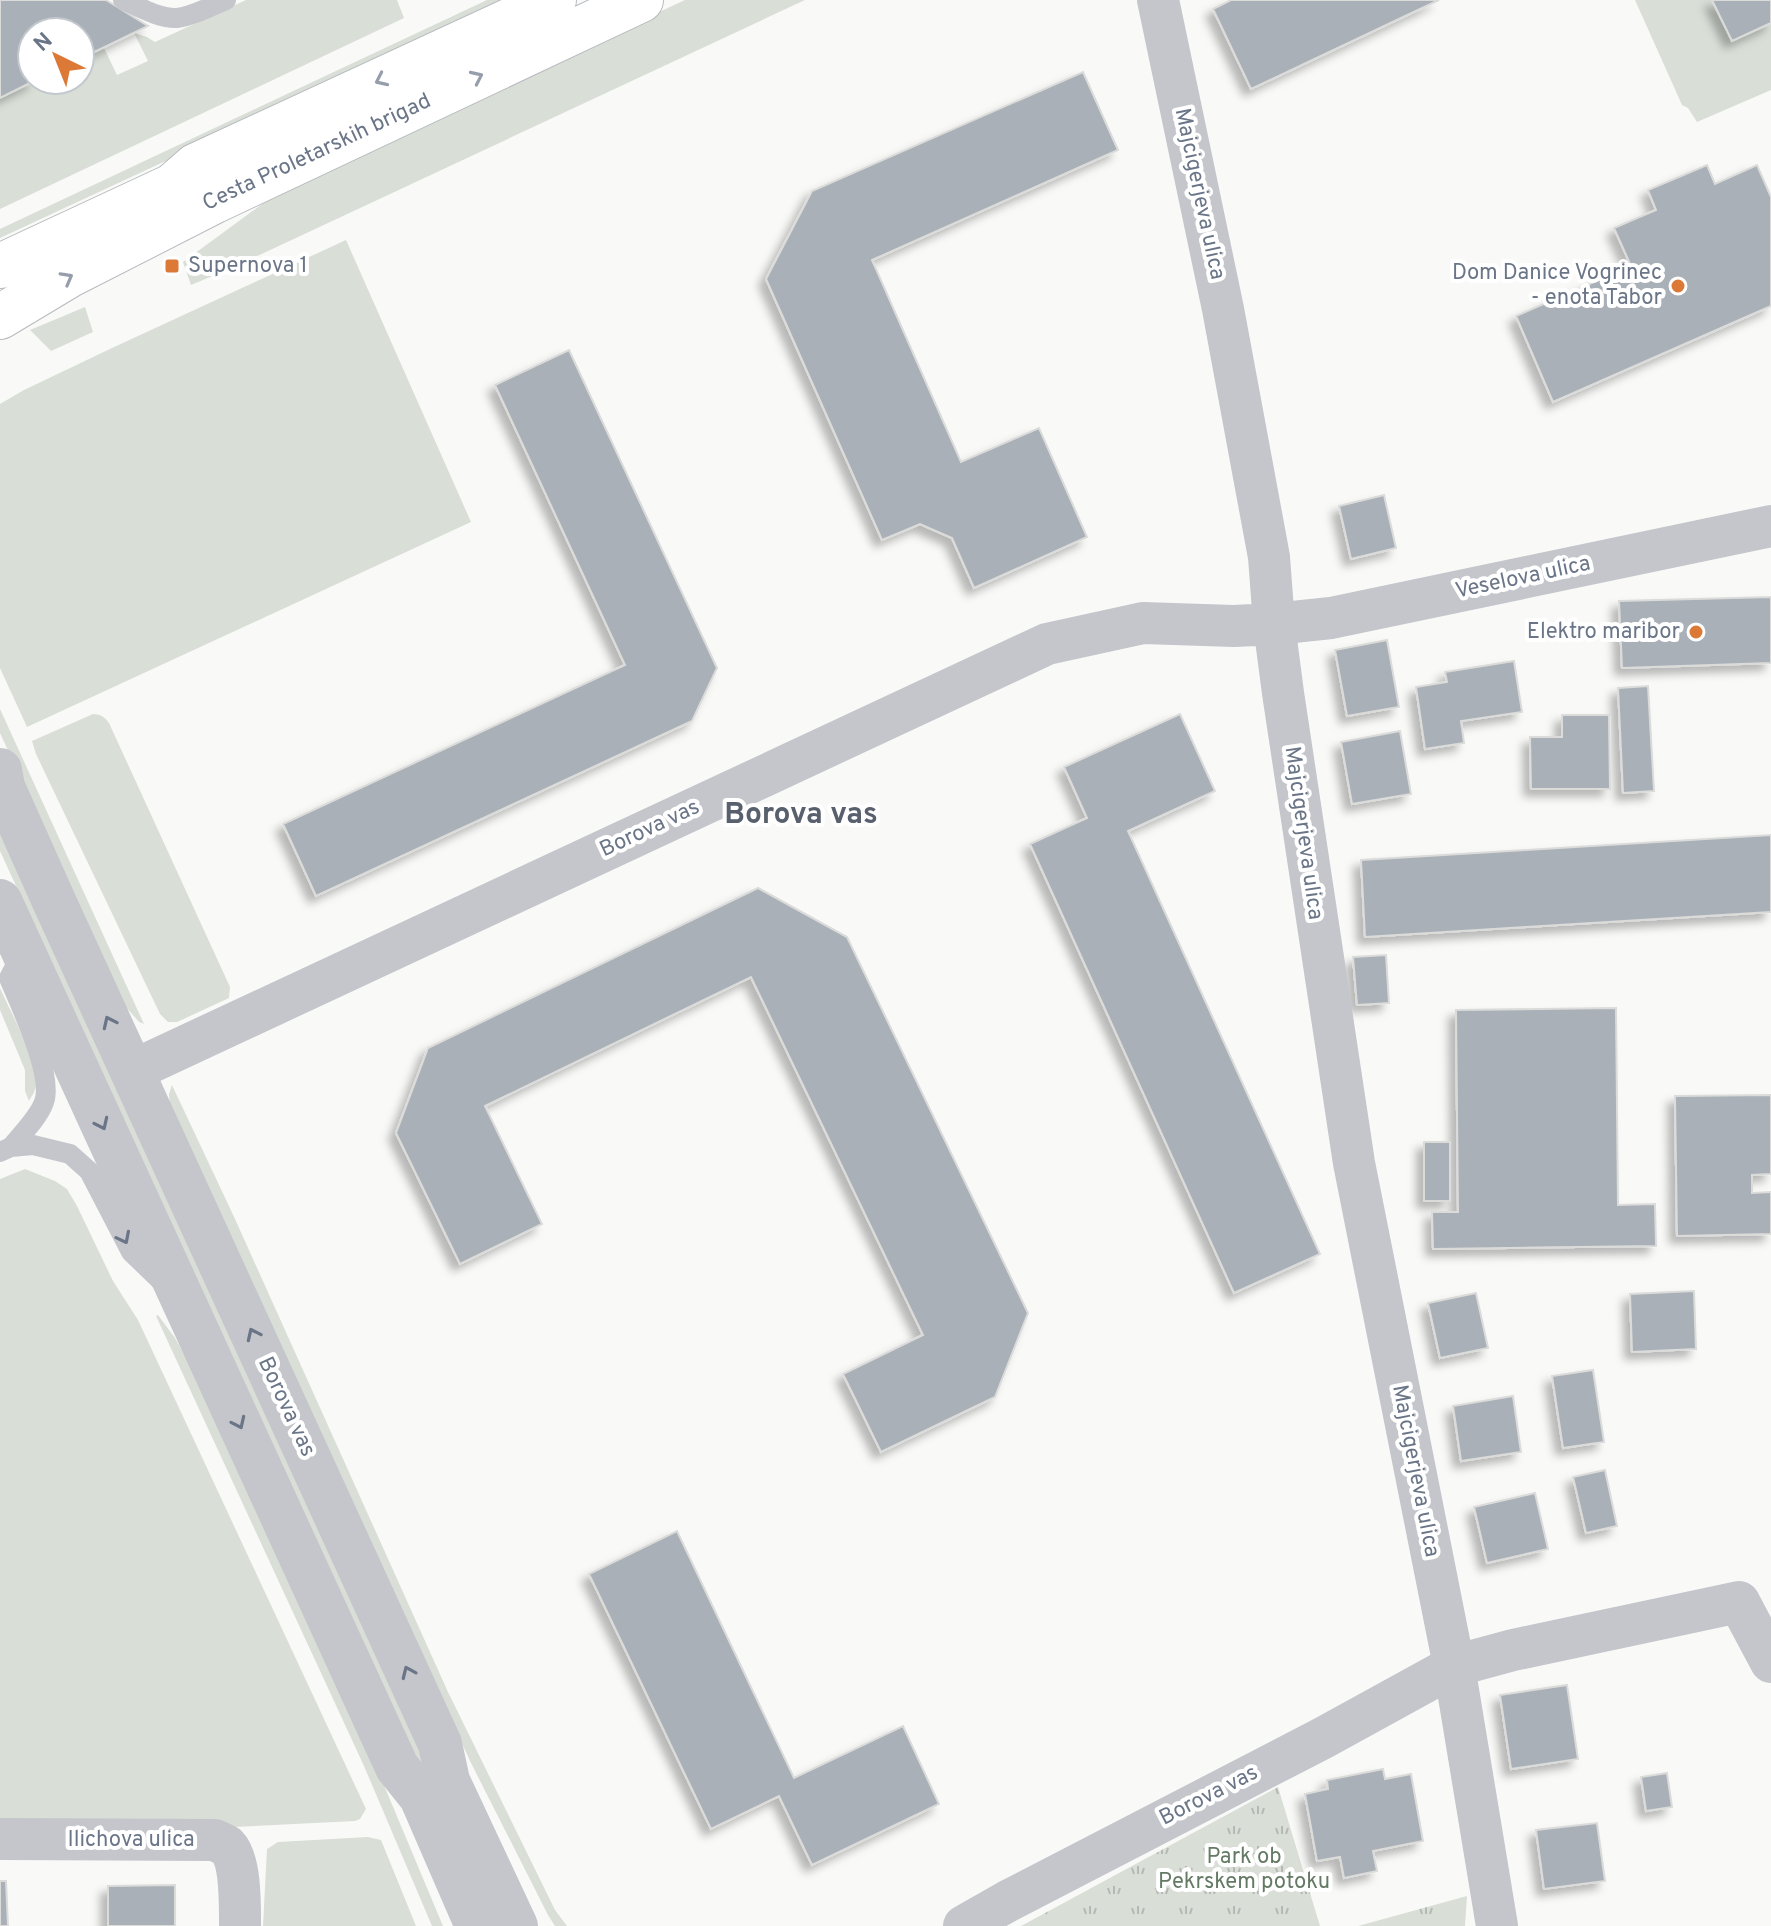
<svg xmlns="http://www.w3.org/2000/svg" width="1771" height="1926" font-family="Overpass,sans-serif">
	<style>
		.green { fill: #d9ded7 }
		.park { fill: url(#park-tufts) }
		.building { fill: #aab0b8; stroke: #dbdcda; stroke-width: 2; filter: url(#shadow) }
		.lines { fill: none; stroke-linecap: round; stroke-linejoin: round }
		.primary-casing { stroke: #b7babf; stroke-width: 46 }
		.service { stroke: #c4c6cb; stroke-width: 20 }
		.minor { stroke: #c4c6cb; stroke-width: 42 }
		.tertiary { stroke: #c4c6cb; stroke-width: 44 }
		.primary { stroke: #fff; stroke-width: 44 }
		.oneway { stroke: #979eab }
		.oneway2 { stroke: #6a7587 }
		.poi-dot { fill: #dc7936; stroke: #fff; stroke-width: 3 }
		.labels { text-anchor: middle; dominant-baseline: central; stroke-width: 8; stroke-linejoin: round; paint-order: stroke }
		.street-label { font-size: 22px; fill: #6a7587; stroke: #fff }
		.poi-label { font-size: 22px; fill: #6a7587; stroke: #fff; text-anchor: end }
		.park-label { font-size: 22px; fill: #657a65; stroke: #fff }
		.district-label { font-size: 30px; font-weight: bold; fill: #58606d; stroke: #fff }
	</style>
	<defs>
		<pattern id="park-tufts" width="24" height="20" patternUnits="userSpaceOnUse" patternTransform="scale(2)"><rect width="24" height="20" fill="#d9ded7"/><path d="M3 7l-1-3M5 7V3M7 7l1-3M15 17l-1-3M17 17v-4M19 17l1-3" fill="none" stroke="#b4b9b4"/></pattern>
		<filter id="shadow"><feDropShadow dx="-7" dy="7" stdDeviation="4" flood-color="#0004"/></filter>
	</defs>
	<rect width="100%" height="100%" fill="#f9faf8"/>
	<!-- green -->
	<path class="green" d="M246,0H397L404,18L0,209V98L36,80H80V59L104,48L117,75L148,61L134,33L147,37L155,42Z
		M487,0H512L0,238V229Z
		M685,0H805L236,266L191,285L183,262L265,202L443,112Z
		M1635,0H1712L1771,23V90L1697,122L1688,108L1682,105Z
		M346,240L471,522L27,727L0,668V404L24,390L112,348Z
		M85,307L93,332L51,351L30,330Z
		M0,709L144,1024L139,1022L125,1006L0,733Z
		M93,714C100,714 105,717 109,723L230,987L229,998L177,1022H168L160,1014L36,754L32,741Z
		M0,832L420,1746L493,1926L0,851Z
		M0,988C11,1013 36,1057 36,1084C36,1090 32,1096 29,1101L25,1091V1070L0,1010Z
		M172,1085L235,1219L448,1692L555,1910L567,1926H555L548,1915L471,1763L170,1108L169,1094Z
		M25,1169L55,1181L67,1189L77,1206L113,1281L138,1320L366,1809L360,1819L355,1821L234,1827L0,1823V1179Z
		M158,1315L175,1338L196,1376L378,1771L443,1926H432L364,1766L156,1316Z
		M368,1837L381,1840L416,1926H263L267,1849L278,1842Z"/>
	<!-- park -->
	<path class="park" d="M1278,1787L1320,1926H1021Z
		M1467,1896L1465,1926H1358Z"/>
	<!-- building -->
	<path class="building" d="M0,0H106L148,26L80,59V32H32V80H36L0,98Z
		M1231,0H1439L1251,89L1213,9Z
		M1712,0H1771V23L1732,41Z
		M1083,72L1118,150L872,260L961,462L1039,428L1087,537L974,588L952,538L920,524L882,540L766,279L812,191Z
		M1707,165L1715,184L1757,165L1771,197V306L1553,402L1516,316L1631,266L1614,228L1656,210L1648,190Z
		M569,350L717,668L692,721L316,896L283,824L625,665L495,385Z
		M1384,495L1396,548L1351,559L1339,506Z
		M1771,597V663L1622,668L1619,601Z
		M1387,640L1399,707L1347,716L1335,650Z
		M1514,661L1522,712L1461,721L1464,743L1425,749L1416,687L1447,682L1445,672Z
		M1648,686L1654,791L1623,793L1618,688Z
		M1180,714L1215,791L1128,831L1320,1254L1234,1293L1030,844L1087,818L1064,767Z
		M1562,715H1609L1610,789H1531L1530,737H1562Z
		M1400,731L1411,794L1352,804L1341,742Z
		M1771,835V912L1365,937L1361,860Z
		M758,888L847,937L1028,1313L995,1397L881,1452L843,1374L923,1335L751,977L485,1106L542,1224L460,1264L396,1133L428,1048Z
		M1386,955L1389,1003L1357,1005L1353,957Z
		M1616,1008L1618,1205L1655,1204L1656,1246L1433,1249L1432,1212H1458L1456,1010Z
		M1771,1095V1174L1752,1175V1193L1771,1192V1234L1677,1236L1675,1096Z
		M1424,1142H1450V1201H1424Z
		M1694,1291L1696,1349L1632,1352L1630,1294Z
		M1476,1293L1488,1348L1440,1358L1428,1303Z
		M1593,1370L1604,1442L1563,1448L1552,1376Z
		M1513,1396L1521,1452L1461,1461L1453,1406Z
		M1605,1470L1617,1526L1586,1533L1573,1477Z
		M1535,1493L1548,1549L1487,1563L1474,1507Z
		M677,1531L794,1778L903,1726L939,1804L812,1865L779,1796L711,1829L589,1574Z
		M1567,1685L1578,1759L1511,1769L1500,1695Z
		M1383,1769L1385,1779L1411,1774L1423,1841L1373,1851L1377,1871L1344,1878L1340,1857L1317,1861L1305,1794L1328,1789L1327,1780Z
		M1667,1773L1672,1807L1646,1811L1641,1777Z
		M1597,1823L1605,1881L1544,1889L1536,1830Z
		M0,1881H6L8,1926H0Z
		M175,1885V1926H108V1886Z"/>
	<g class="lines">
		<defs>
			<path id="primary" d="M0,266L172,186L195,166L554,0
				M0,317L70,275L215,201L641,0"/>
		</defs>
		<!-- primary casing -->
		<use href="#primary" class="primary-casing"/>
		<!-- service -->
		<path class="service" d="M123,0C140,7 159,19 177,18C194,16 211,6 226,0
			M11,1147C21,1135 39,1117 44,1102C54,1075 20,1005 9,978L23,951
			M0,1152L11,1147L33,1145L70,1154L89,1171L131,1252L160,1280"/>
		<!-- minor -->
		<path class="minor" d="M1158,0L1223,309L1269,557L1274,624L1283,693L1354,1163L1454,1666L1497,1926
			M132,1071L1047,644L1143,623L1234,626L1274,624L1331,618L1771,526
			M0,1839L215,1840C218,1842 224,1844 227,1846C241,1860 240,1907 240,1926
			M964,1926L1008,1901L1323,1738L1454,1666L1513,1650L1739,1602L1771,1662"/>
		<!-- tertiary -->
		<path class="tertiary" d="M0,770L3,787L53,899L440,1744L448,1781L516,1926
			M0,901L397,1767L421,1797L477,1926"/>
		<!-- primary -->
		<use href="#primary" class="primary"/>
	</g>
	<!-- one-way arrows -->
	<defs><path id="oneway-chevron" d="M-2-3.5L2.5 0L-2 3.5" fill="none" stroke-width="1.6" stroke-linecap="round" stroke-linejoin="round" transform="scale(2)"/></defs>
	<g class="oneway">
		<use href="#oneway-chevron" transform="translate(477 77) rotate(-25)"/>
		<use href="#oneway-chevron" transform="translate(381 80) rotate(155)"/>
		<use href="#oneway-chevron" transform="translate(67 278) rotate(-29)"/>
	</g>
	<g class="oneway2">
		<use href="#oneway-chevron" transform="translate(109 1022) rotate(-115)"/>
		<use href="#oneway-chevron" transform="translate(102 1124) rotate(65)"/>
		<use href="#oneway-chevron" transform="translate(124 1238) rotate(63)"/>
		<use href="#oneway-chevron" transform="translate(253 1334) rotate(-115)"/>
		<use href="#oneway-chevron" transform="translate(239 1423) rotate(65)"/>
		<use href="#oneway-chevron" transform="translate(408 1672) rotate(-114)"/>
	</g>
	<!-- markers -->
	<g class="poi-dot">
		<rect x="164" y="258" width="16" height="16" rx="4"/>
		<circle cx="1678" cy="286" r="8"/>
		<circle cx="1696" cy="632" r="8"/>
	</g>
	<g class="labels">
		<!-- street labels -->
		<g class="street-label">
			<text transform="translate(317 153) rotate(-25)">Cesta Proletarskih brigad</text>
			<text transform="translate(1199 194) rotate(78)">Majcigerjeva ulica</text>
			<text transform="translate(1523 578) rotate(-12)">Veselova ulica</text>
			<text transform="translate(650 829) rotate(-25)">Borova vas</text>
			<text transform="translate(1303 833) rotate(82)">Majcigerjeva ulica</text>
			<text transform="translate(286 1407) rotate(65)">Borova vas</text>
			<text transform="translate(1415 1471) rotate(79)">Majcigerjeva ulica</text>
			<text transform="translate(1209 1796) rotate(-27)">Borova vas</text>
			<text x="131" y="1840">Ilichova ulica</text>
		</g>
		<!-- poi labels -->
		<g class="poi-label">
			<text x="188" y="266" text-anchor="start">Supernova 1</text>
			<text x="1662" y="273">Dom Danice Vogrinec<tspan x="1662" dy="25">- enota Tabor</tspan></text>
			<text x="1680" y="632">Elektro maribor</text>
		</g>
		<!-- park labels -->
		<g class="park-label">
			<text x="1244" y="1857">Park ob<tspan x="1244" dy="25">Pekrskem potoku</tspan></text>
		</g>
		<!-- district labels -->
		<g class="district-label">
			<text x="801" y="815">Borova vas</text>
		</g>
	</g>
	<!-- north arrow -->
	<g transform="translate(56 56) rotate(317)"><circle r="38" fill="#ffffff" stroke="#c3c8cf" stroke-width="2"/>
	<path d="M0-6L14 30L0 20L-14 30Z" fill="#dc7936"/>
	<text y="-12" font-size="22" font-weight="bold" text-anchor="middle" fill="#6a7587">N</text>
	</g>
</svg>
